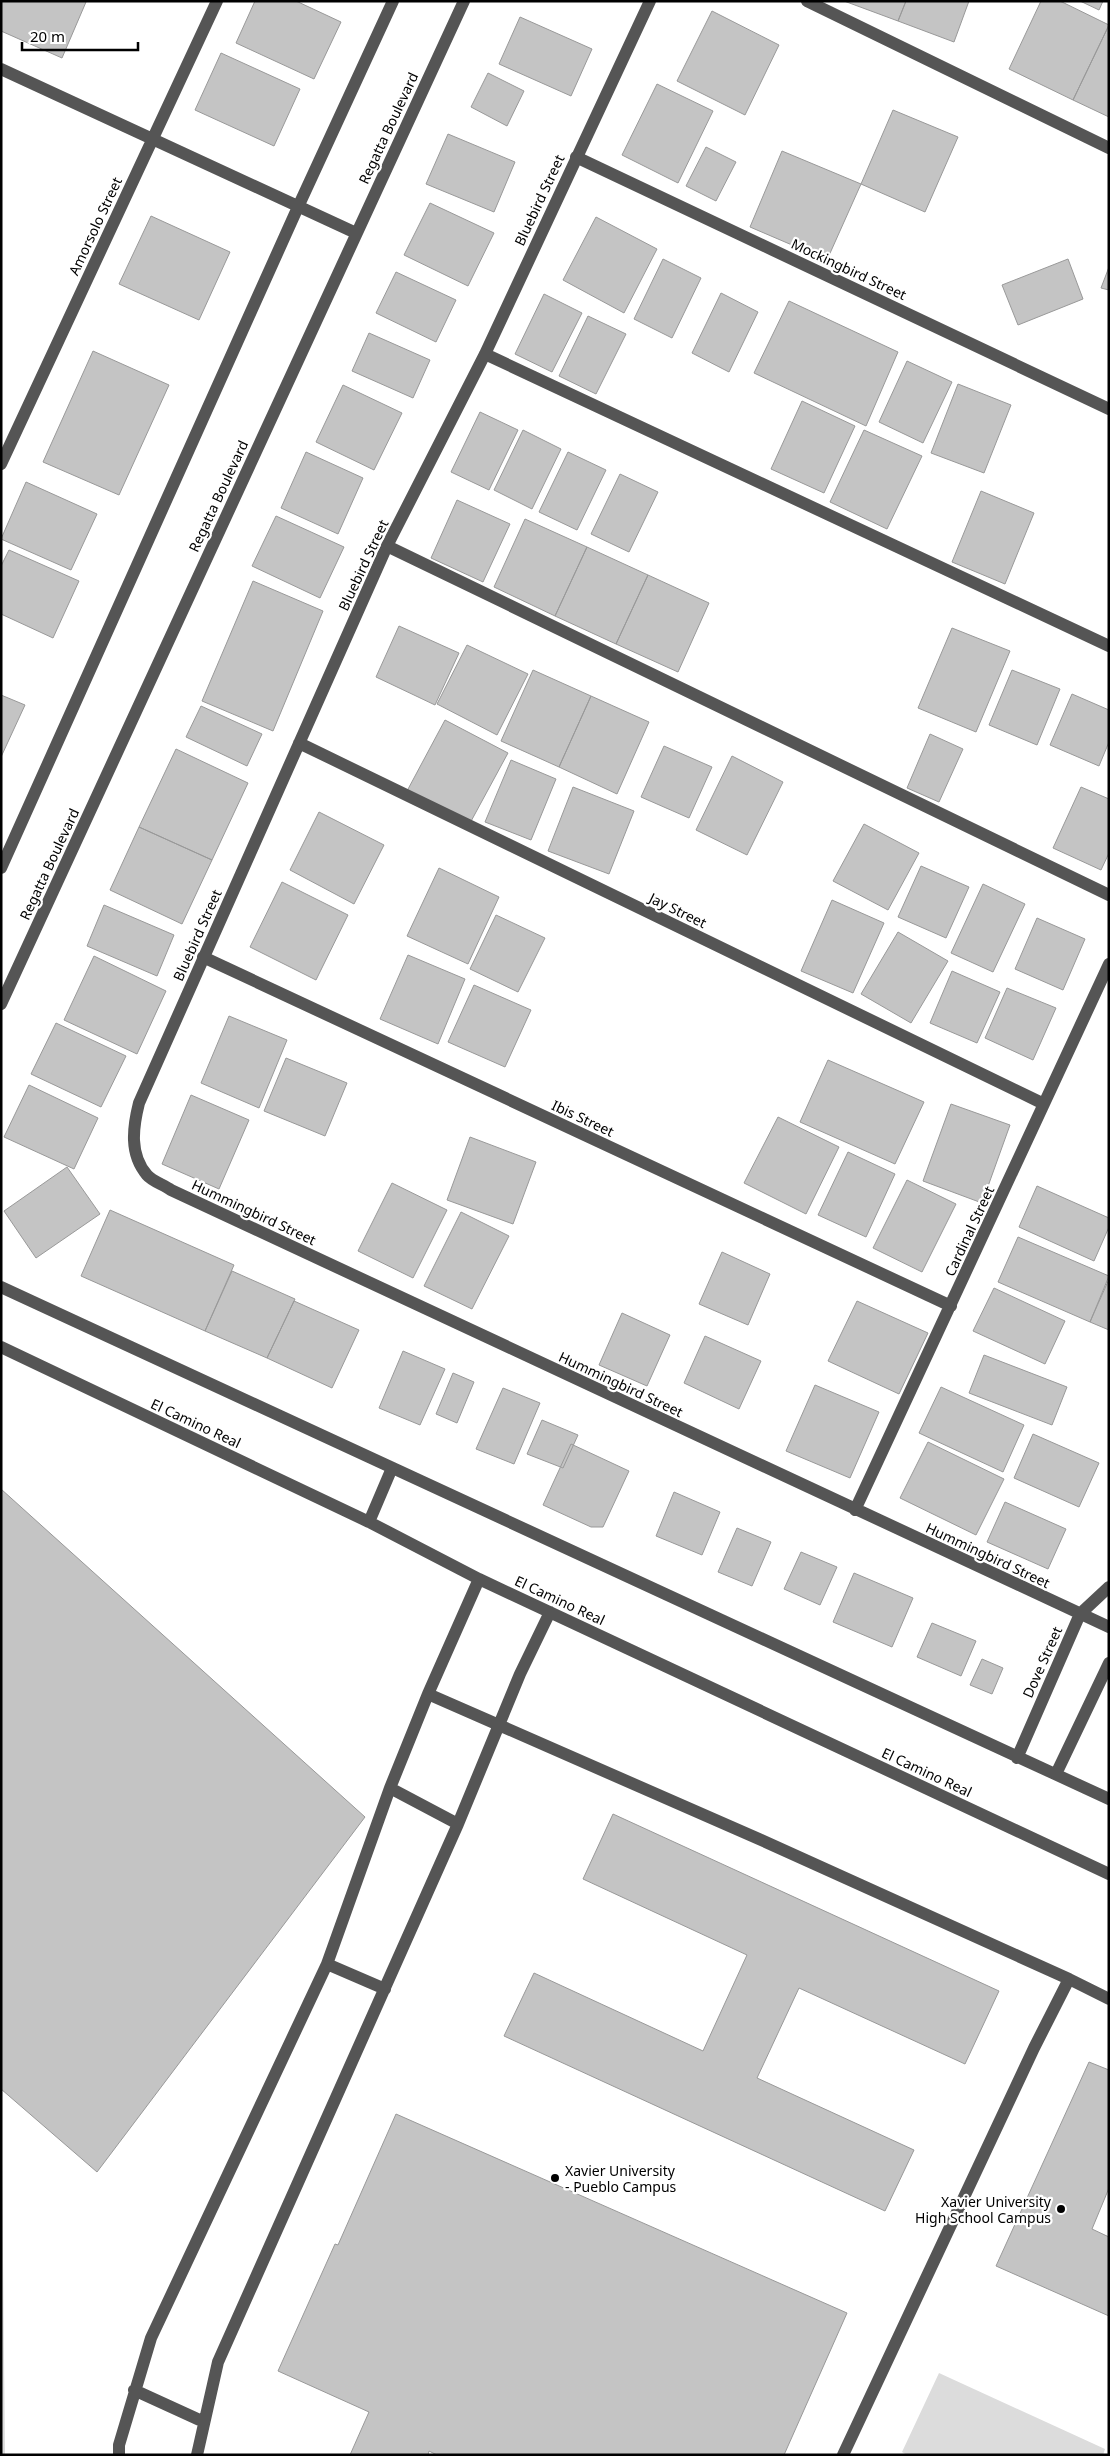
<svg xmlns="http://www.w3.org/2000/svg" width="1110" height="2456" font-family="'Noto Sans',sans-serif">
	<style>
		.green { fill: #dcdcdc }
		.building { fill: #c4c4c4; stroke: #999 }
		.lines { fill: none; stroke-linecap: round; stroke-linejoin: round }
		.minor { stroke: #555; stroke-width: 12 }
		.poi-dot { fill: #000; stroke: #fff; stroke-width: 2 }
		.labels { text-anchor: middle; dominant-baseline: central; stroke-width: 4.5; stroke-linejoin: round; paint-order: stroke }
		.street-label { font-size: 14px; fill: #000; stroke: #fff }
		.poi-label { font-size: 14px; fill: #000; stroke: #fff; text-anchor: start }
	</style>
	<rect width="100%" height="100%" fill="#fff"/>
	<!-- green -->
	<path class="green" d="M1,2160H2L5,2455H1Z
		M939,2373L1105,2449L1103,2455H907L902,2452Z"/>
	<!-- building -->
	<path class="building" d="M1,1H84L86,2L62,58L1,31Z
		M255,1H296L341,22L314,79L236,43Z
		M844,1H906L898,21Z
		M906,1H969L954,42L898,21Z
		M1041,1H1060L1109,25L1073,100L1009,69Z
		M1080,1H1103L1099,10Z
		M712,11L779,45L745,115L677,81Z
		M520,17L592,49L571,96L499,64Z
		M1109,25V117L1073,100Z
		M221,53L300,89L274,146L195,110Z
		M488,73L524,91L507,126L471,107Z
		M657,84L713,111L678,183L622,155Z
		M893,110L958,137L925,212L861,184Z
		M448,134L515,162L494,212L426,184Z
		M706,147L736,162L716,201L686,186Z
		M782,151L861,184L827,260L750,227Z
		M430,203L494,233L468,286L404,255Z
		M151,216L230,252L199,320L119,284Z
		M596,217L657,249L624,313L563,280Z
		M663,259L701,278L672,338L634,319Z
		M1068,259L1083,299L1018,325L1002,285Z
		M1109,267V290L1101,288Z
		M396,272L456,300L436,342L376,313Z
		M721,293L758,312L729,372L692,353Z
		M544,294L582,313L552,372L515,354Z
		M789,301L898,352L866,426L754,373Z
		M588,316L626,334L596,394L559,376Z
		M369,333L430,360L413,398L352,371Z
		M93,351L169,385L119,495L43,462Z
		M907,361L952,382L923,443L879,422Z
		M958,384L1011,405L984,473L931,453Z
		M343,385L402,413L374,470L316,442Z
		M802,401L855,426L824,493L771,469Z
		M480,412L518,430L489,490L451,472Z
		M523,430L561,449L532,509L494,490Z
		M864,430L922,456L887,529L830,502Z
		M306,452L363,478L338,534L281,508Z
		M568,452L606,470L577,530L539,512Z
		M620,474L658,492L629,552L591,534Z
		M26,482L97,514L71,570L1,539Z
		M981,491L1034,513L1005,584L952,562Z
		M457,500L510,524L483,582L431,558Z
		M276,516L344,547L320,598L252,566Z
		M525,519L587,547L555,616L494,587Z
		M587,547L648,575L616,644L555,616Z
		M9,550L79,581L53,638L1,614V566Z
		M648,575L709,603L678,672L616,644Z
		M253,581L323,611L273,731L202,701Z
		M399,626L459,653L435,705L376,677Z
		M952,628L1010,651L976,732L918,708Z
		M467,645L528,674L497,735L437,704Z
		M533,670L591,696L559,767L501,741Z
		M1012,670L1060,689L1037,745L989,725Z
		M1072,694L1109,710V742L1099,766L1050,745Z
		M1,695L25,705L1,757Z
		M591,696L649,722L617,794L559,767Z
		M201,706L262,734L247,766L186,737Z
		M445,720L508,753L469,825L407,791Z
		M930,734L963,749L939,802L907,788Z
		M664,746L712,767L689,818L641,797Z
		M176,749L248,783L212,860L139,827Z
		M732,756L783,782L747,855L696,830Z
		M511,760L556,779L531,840L485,822Z
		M573,787L634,811L609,874L548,851Z
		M1081,787L1109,799V853L1101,870L1053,848Z
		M319,812L384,845L354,904L290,870Z
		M864,824L919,853L888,910L833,881Z
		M139,827L212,860L182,924L110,890Z
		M921,866L969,887L946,938L898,917Z
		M439,868L499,897L468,964L407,936Z
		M282,882L348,915L316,980L250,947Z
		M983,884L1025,904L993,972L951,953Z
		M832,900L884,923L853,993L801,971Z
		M104,905L174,935L157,976L87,946Z
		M496,915L545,938L518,992L470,969Z
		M1037,918L1085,939L1063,990L1015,969Z
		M898,932L948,961L911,1023L861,994Z
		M408,955L465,979L438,1044L380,1019Z
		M94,956L166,991L137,1054L64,1020Z
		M952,971L1000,992L977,1043L930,1023Z
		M474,985L531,1010L505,1067L448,1042Z
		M1007,988L1056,1008L1033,1060L985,1038Z
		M229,1016L287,1040L259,1108L201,1083Z
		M56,1023L126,1056L101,1107L31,1074Z
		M286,1058L347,1083L325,1136L264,1111Z
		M828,1060L924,1102L895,1164L800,1122Z
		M29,1085L98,1118L74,1169L4,1137Z
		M191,1095L249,1120L219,1189L162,1164Z
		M951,1104L1010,1125L982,1203L923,1181Z
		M778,1117L839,1147L806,1214L744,1183Z
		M470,1137L536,1162L513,1224L447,1200Z
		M848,1152L895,1174L866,1237L818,1215Z
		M67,1167L100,1214L36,1258L4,1211Z
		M907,1180L956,1204L922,1272L873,1248Z
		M392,1183L447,1210L413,1278L358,1251Z
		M1037,1186L1109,1218V1227L1094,1261L1019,1227Z
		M110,1210L234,1265L205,1331L81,1276Z
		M461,1212L509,1236L472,1309L424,1286Z
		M1018,1237L1109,1276L1090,1322L998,1282Z
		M722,1252L770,1274L748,1325L699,1304Z
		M232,1271L295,1299L267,1358L205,1331Z
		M1109,1279V1330L1090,1322Z
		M994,1288L1065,1321L1045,1364L973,1331Z
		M294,1301L359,1330L332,1388L267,1358Z
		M857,1301L928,1333L899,1394L828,1361Z
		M622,1313L670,1335L647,1386L599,1365Z
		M705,1336L761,1361L739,1409L684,1383Z
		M403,1351L445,1369L420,1425L379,1408Z
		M984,1355L1067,1387L1052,1425L969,1393Z
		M453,1373L474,1382L457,1423L436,1414Z
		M815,1385L879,1412L850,1478L786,1451Z
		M941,1387L1024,1425L1003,1472L919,1433Z
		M503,1388L540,1403L514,1464L476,1449Z
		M542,1420L578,1435L563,1468L527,1454Z
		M1033,1434L1099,1463L1079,1507L1014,1478Z
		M928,1442L1004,1479L976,1535L900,1498Z
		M571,1444L629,1471L603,1527H591L543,1505Z
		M1,1489L365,1817L97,2172L1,2089Z
		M674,1492L720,1512L702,1555L656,1536Z
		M1005,1502L1066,1529L1048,1569L987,1542Z
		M737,1528L771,1542L752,1586L718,1572Z
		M801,1552L837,1567L820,1605L784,1589Z
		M854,1573L913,1598L892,1647L833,1622Z
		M932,1623L976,1641L961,1676L917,1657Z
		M982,1659L1003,1668L992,1694L970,1685Z
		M613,1814L999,1991L965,2064L799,1988L757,2078L914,2150L885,2211L504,2036L534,1973L703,2051L747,1955L583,1879Z
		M1089,2062L1109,2070V2188L1092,2229L1109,2237V2316L996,2266Z
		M396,2114L847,2313L784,2455H437L429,2451L428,2455H350L369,2412L278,2371L335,2244L338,2245Z"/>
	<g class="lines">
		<!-- minor -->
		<path class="minor" d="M650,1L485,354L387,546L139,1103C133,1127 129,1154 147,1175C152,1181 164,1185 171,1190L1109,1627
			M807,1L1109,148
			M1,69L356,233
			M576,157L1109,409
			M485,354L1109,646
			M1,464L217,1
			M387,546L1109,895
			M299,743L1044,1104
			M1,868L298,207L393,1
			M203,957L951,1306
			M1,1004L464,1
			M1,1287L1109,1799
			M1,1347L369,1522L479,1579L1109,1874
			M855,1510L1109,964
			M369,1522L392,1468
			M428,1694L759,1839L1069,1979
			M1017,1758L1080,1614L1109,1587
			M1056,1774L1109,1663
			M390,1788L458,1824
			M327,1964L385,1989
			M134,2390L204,2422
			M119,2455V2445L151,2338L327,1964L390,1788L428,1694L479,1579
			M197,2455L218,2362L458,1824L520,1674L550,1612
			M843,2455L1034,2048L1069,1979L1109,1999"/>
	</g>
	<!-- markers -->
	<g class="poi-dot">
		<circle cx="555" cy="2178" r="5"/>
		<circle cx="1061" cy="2209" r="5"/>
	</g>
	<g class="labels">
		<!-- street labels -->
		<g class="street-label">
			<text transform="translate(388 128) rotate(-65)">Regatta Boulevard</text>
			<text transform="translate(539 200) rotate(-65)">Bluebird Street</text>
			<text transform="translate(95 226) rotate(-65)">Amorsolo Street</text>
			<text transform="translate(849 269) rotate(25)">Mockingbird Street</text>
			<text transform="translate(218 496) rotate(-65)">Regatta Boulevard</text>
			<text transform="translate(363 565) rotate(-65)">Bluebird Street</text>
			<text transform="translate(49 864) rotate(-65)">Regatta Boulevard</text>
			<text transform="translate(678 910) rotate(26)">Jay Street</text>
			<text transform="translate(197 935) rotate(-66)">Bluebird Street</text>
			<text transform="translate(583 1118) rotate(25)">Ibis Street</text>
			<text transform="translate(254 1212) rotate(25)">Hummingbird Street</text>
			<text transform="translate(969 1231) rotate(-65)">Cardinal Street</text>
			<text transform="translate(621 1384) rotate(25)">Hummingbird Street</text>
			<text transform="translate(196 1423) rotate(25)">El Camino Real</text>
			<text transform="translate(988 1555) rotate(25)">Hummingbird Street</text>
			<text transform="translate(560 1600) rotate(25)">El Camino Real</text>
			<text transform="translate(1042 1662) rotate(-66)">Dove Street</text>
			<text transform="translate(927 1772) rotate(25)">El Camino Real</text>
		</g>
		<!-- poi labels -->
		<g class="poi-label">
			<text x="565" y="2170">Xavier University<tspan x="565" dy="16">- Pueblo Campus</tspan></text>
			<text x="1051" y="2201" text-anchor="end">Xavier University<tspan x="1051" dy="16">High School Campus</tspan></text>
		</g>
	</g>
	<!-- border -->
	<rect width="1110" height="2456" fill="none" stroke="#000000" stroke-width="5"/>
	<!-- scale -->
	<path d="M22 42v8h116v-8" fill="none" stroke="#000000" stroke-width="2.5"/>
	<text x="30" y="42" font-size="15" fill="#000000" stroke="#ffffff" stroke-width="4" paint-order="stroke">20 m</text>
</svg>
